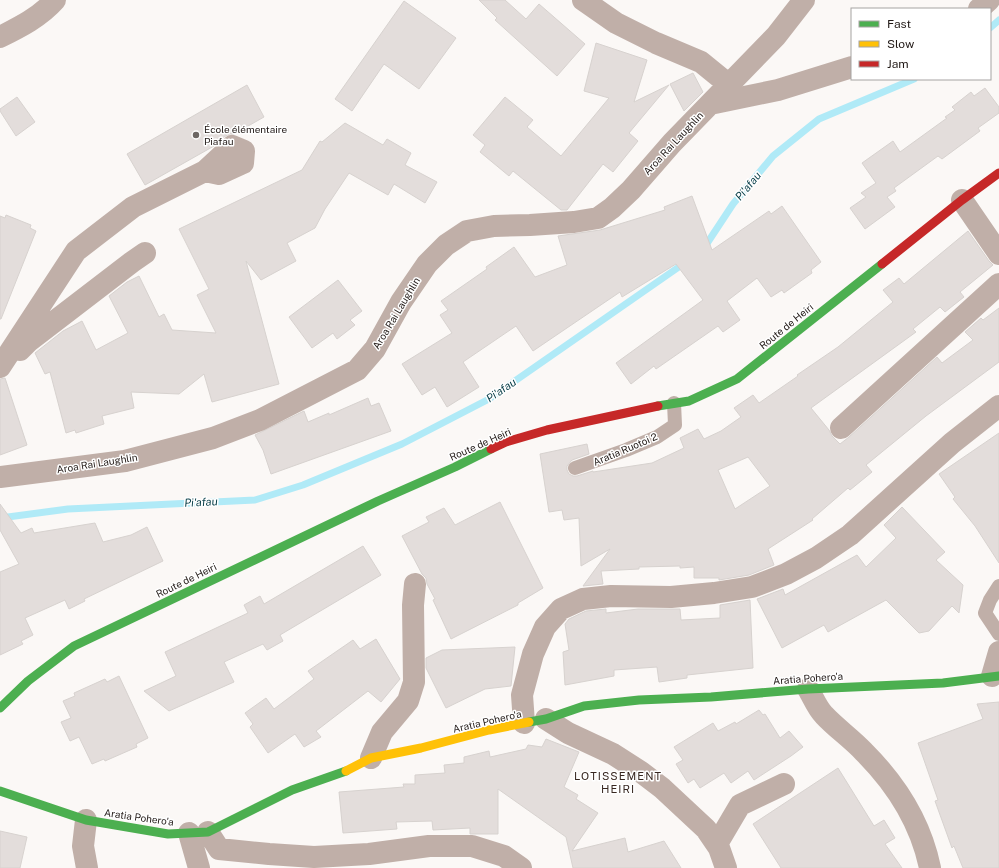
<svg xmlns="http://www.w3.org/2000/svg" width="999" height="868" font-family="'Public Sans',sans-serif">
	<style>
		.lines { fill: none; stroke-linecap: round; stroke-linejoin: round }
		.stream { stroke: #b0eaf7; stroke-width: 7 }
		.building { fill: #e3dddb; stroke: #d7d2cf; fill-rule: evenodd }
		.lane { stroke: #c0afa8; stroke-width: 14 }
		.street { stroke: #c0afa8; stroke-width: 22 }
		.fast { stroke: #4caf50; stroke-width: 9 }
		.slow { stroke: #ffc107; stroke-width: 9 }
		.jam { stroke: #c62828; stroke-width: 9 }
		.poi-dot { fill: #6d6764; stroke: #fff; stroke-width: 1.5 }
		.labels { text-anchor: middle; dominant-baseline: central; stroke-width: 3; stroke-linejoin: round; paint-order: stroke }
		.poi-label { font-size: 10px; fill: #211916; stroke: #fff; text-anchor: start }
		.street-label { font-size: 10px; fill: #211916; stroke: #fff }
		.water-label { font-size: 11px; font-style: italic; fill: #053c46; stroke: #fff }
		.neighbourhood-label { font-size: 11px; letter-spacing: 1px; fill: #382720; stroke: #fff }
	</style>
	<rect width="100%" height="100%" fill="#fbf8f6"/>
	<g class="lines">
		<!-- stream -->
		<path class="stream" d="M990,28L999,20
			M704,248L733,204L773,156L819,119L914,79
			M0,518L68,509L255,500L303,485L402,444L489,399L686,262"/>
	</g>
	<!-- building -->
	<path class="building" d="M479,0H505L526,19L539,4L585,44L557,76L495,20L497,18Z
		M404,1L456,38L419,89L384,64L352,111L335,99Z
		M596,43L647,60L634,102L669,85L629,133L638,141L613,172L603,164L567,210H561L513,171L509,176L480,152L485,145L473,135L505,97L533,120L527,127L561,156L609,98L584,91Z
		M693,73L703,92L684,111L670,84Z
		M247,85L264,117L234,134H229L224,137L214,146L145,185L127,154Z
		M985,88L999,107V113L978,128L980,131L942,159L938,156L894,188L896,191L887,197L895,207L865,229L850,208L866,197L861,193L876,183L862,163L893,141L900,152L947,118L945,117L955,110L952,107L971,92L974,96Z
		M17,97L35,122L16,136L0,111V109Z
		M345,123L383,145L387,139L411,153L405,165L437,182L425,203L394,184L388,195L349,173L325,209L315,228L287,243L296,261L261,280L246,261L279,384L212,402L204,374L179,394L131,392L134,408L102,416L104,424L76,433L75,430L66,433L50,372L45,374L35,353L63,331L82,321L96,350L128,333L109,296L127,282L139,276L159,317L164,314L172,330L216,333L197,295L209,289L179,229L302,170L320,141L322,142Z
		M692,196L712,250L769,211L771,214L782,206L821,262L811,270L812,273L784,293L782,290L771,297L757,278L727,301L740,320L723,332L718,326L656,369L654,366L631,384L616,363L703,300L676,264L622,297L620,292L533,351L516,326L463,362L479,387L447,407L435,387L422,395L402,364L452,333L440,315L448,310L441,301L487,269L486,267L514,247L535,277L567,265L558,236L600,230L665,210L664,207Z
		M6,215L31,225L30,228L36,231L1,319H0V216L5,218Z
		M968,231L989,261L993,265L960,292L964,297L945,312L940,307L913,329L916,332L811,408L829,430L832,436L840,444L849,437L937,357L942,363L973,340L965,332L981,318L983,320L999,308V362L926,416L866,465L872,472L850,490L848,488L812,519L813,520L768,549L774,565L749,575L719,580V578H694V567L680,568V566L639,567V569L601,571L603,584L583,586L610,549L581,566L579,518L564,520L562,510L549,512L540,454L587,444L589,454L572,460L567,466V470L569,474L573,476H577L593,471V472L652,463L684,448L680,438L698,429L704,439L721,431L741,417L734,408L753,395L759,403L798,376L797,375L838,347L893,302L883,290L899,278L904,284ZM748,457L770,486L735,509L718,470Z
		M338,280L362,311L350,320L355,325L337,339L333,333L312,348L289,317Z
		M5,378L27,445L0,455V379Z
		M368,398L371,406L379,403L391,431L271,474L263,450L255,435L304,411L308,422L329,413V415Z
		M999,433V563L975,526L953,499L955,497L939,474Z
		M500,502L543,588L518,603V605L451,639L433,600L435,599L427,584L426,578L422,574L402,536L429,522L426,517L444,508L455,525Z
		M0,504L21,533L32,528L34,533L95,523L103,542L131,535L147,527L163,561L84,599L85,601L69,609L65,600L25,618L33,635L21,641L23,644L0,655V572L19,564L0,530Z
		M902,507L945,552L936,560L963,585L959,613L952,606L929,631L919,633L886,600L828,632L824,625L782,648L757,599L783,589L785,595L857,555L866,567L896,538L884,525Z
		M363,546L381,575L280,635L283,641L267,650L263,644L224,662L234,682L169,711L144,691L176,676L165,652L248,613L244,605L260,596L264,604Z
		M750,600L753,668L687,675V678L659,682L657,667L614,670V676L565,685L563,652L569,650L565,624L569,619L586,611L606,609V613L638,609H680L681,620L720,618V605Z
		M376,639L400,679L381,702L368,691L316,731L321,737L304,747L295,734L268,753L250,727L253,724L245,713L266,698L274,709L314,679L308,671L353,640L360,649Z
		M515,647L511,686L485,689L446,708L426,668V658L442,650Z
		M119,676L148,738L136,744L137,747L105,761L104,759L92,764L79,737L70,741L61,722L71,718L63,701L75,696L74,693L105,679L107,682Z
		M999,702V868H963L954,846L952,848L935,801L938,800L918,743L983,719L977,704Z
		M759,710L763,715L765,714L780,738L789,731L803,747L791,756L754,780L748,771L731,783L724,773L700,788L694,779L688,783L676,764L683,760L674,747L713,723L718,731L735,722L736,724Z
		M546,739L579,752L564,787L578,795L576,799L598,813L572,851L625,838L628,852L664,841L681,868H573L566,837L498,789V834H470V828L433,830L432,821L396,822L397,829L343,833L339,792L404,787L403,784H415V775L445,773L444,765L464,763V757L489,751L490,757L526,749L528,745L542,747Z
		M838,768L874,826L884,820L895,838L885,844L902,868H781L753,824Z
		M0,831L27,837L20,868H0Z"/>
	<g class="lines">
		<!-- lane -->
		<path class="lane" d="M575,468L626,450L657,437L675,425L674,403
			M999,586L990,600L985,613L999,634"/>
		<!-- street -->
		<path class="street" d="M583,0L616,23L656,43L701,62L728,84
			M979,9L989,0
			M0,37C20,27 40,17 55,0
			M710,104L778,90L852,67
			M232,146L244,151L243,163L219,174L205,171Z
			M962,200L999,254
			M20,350L29,341L132,262L145,253
			M0,367L76,251L133,207L205,171
			M841,428L999,284
			M0,477L125,461L213,438L260,420L357,370L375,349L401,302L427,264L446,245L467,231L494,226L530,225L574,222L598,218L612,208L631,190L672,143L776,36L804,0
			M992,676L999,652
			M808,689C813,697 817,708 824,715C836,728 852,739 864,752C896,784 921,824 930,868
			M546,719L568,733L613,754L641,772L662,788L706,829L719,848L726,868
			M524,723L522,695L533,654L545,627L561,609L583,599L611,596L671,597L714,593L752,587L786,574L816,558L850,535L952,443L999,406
			M371,758L382,732L408,701L414,682L413,605L415,584
			M86,820L83,846L87,868
			M208,832L219,849L269,854L314,857L369,854L429,846H472L504,856L521,868
			M189,833L199,868
			M717,844L740,805L784,784"/>
		<!-- fast -->
		<path class="fast" d="M658,406L689,401L737,379L882,264
			M0,708L28,681L74,646L378,501L455,467L491,449
			M529,722L546,719L584,706L639,700L711,697L808,689L943,683L999,676
			M0,791L86,820L168,834L208,832L292,790L346,771"/>
		<!-- slow -->
		<path class="slow" d="M346,771L371,758L421,748L489,730L529,722"/>
		<!-- jam -->
		<path class="jam" d="M882,264L962,200L999,173
			M491,449L506,442L547,430L658,406"/>
	</g>
	<!-- markers -->
	<circle class="poi-dot" cx="196" cy="135" r="4"/>
	<g class="labels">
		<!-- poi labels -->
		<g class="poi-label">
			<text x="204" y="129">École élémentaire<tspan x="204" dy="12">Piafau</tspan></text>
		</g>
		<!-- street labels -->
		<g class="street-label">
			<text transform="translate(673 143) rotate(-47)">Aroa Rai Laughlin</text>
			<text transform="translate(396 313) rotate(-59)">Aroa Rai Laughlin</text>
			<text transform="translate(786 326) rotate(-39)">Route de Heiri</text>
			<text transform="translate(480 444) rotate(-24)">Route de Heiri</text>
			<text transform="translate(625 449) rotate(-23)">Aratia Ruotoi 2</text>
			<text transform="translate(97 463) rotate(-9)">Aroa Rai Laughlin</text>
			<text transform="translate(186 580) rotate(-26)">Route de Heiri</text>
			<text transform="translate(808 678) rotate(-4)">Aratia Pohero'a</text>
			<text transform="translate(487 721) rotate(-13)">Aratia Pohero'a</text>
			<text transform="translate(139 817) rotate(8)">Aratia Pohero'a</text>
		</g>
		<!-- water labels -->
		<g class="water-label">
			<text transform="translate(748 186) rotate(-50)">Pi'afau</text>
			<text transform="translate(501 390) rotate(-34)">Pi'afau</text>
			<text transform="translate(201 502) rotate(-3)">Pi'afau</text>
		</g>
		<!-- neighbourhood labels -->
		<g class="neighbourhood-label">
			<text x="618" y="776">LOTISSEMENT<tspan x="618" dy="13">HEIRI</tspan></text>
		</g>
	</g>
	<!-- legend -->
	<rect x="851" y="8" width="140" height="72" fill="#ffffff" stroke="#a6a3a2"/>
	<rect x="859" y="21" width="20" height="6" fill="#4caf50" stroke="#a6a3a2"/>
	<text x="887" y="28" font-size="12" fill="#211916">Fast</text>
	<rect x="859" y="41" width="20" height="6" fill="#ffc107" stroke="#a6a3a2"/>
	<text x="887" y="48" font-size="12" fill="#211916">Slow</text>
	<rect x="859" y="61" width="20" height="6" fill="#c62828" stroke="#a6a3a2"/>
	<text x="887" y="68" font-size="12" fill="#211916">Jam</text>
</svg>
